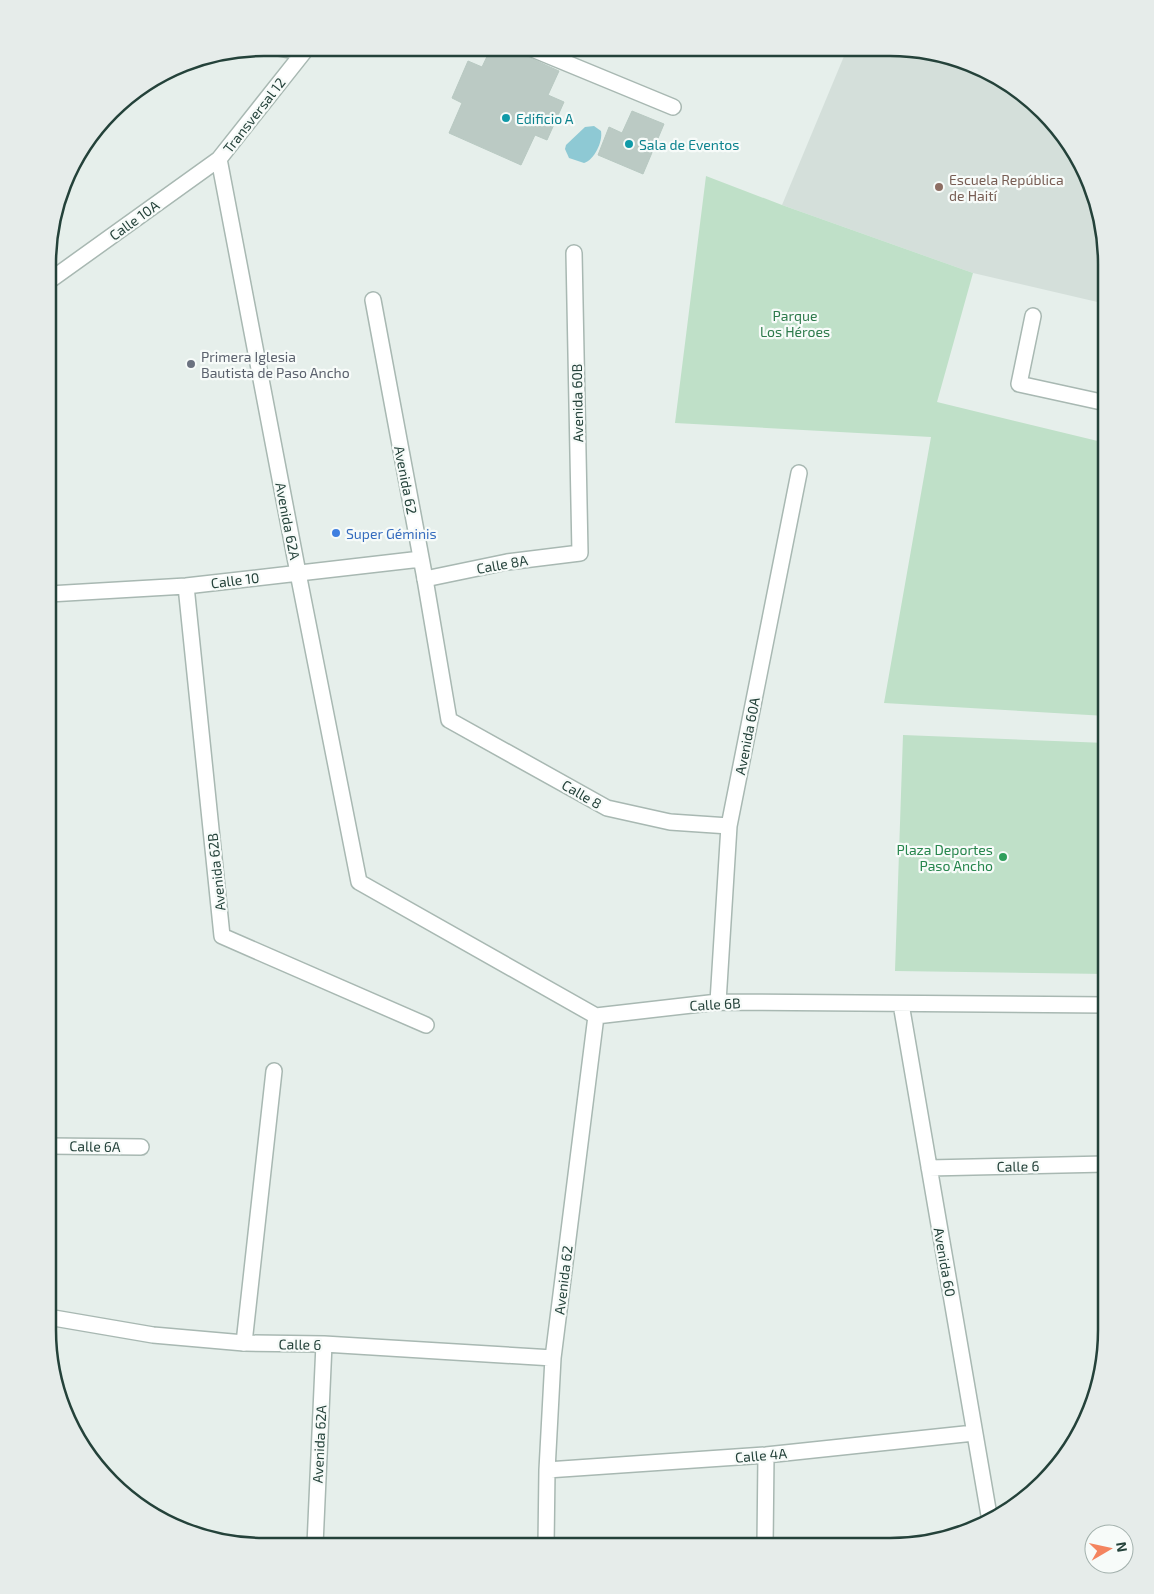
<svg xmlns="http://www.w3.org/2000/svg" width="1154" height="1594" font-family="'Exo 2',sans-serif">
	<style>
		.built { fill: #d4dfda }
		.green { fill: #bfe0c8 }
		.water { fill: #8ec9d4 }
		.building { fill: #bbcac4; stroke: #b8c9c2 }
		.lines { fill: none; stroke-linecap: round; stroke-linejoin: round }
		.service-casing { stroke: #a8b8b2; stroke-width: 18 }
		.minor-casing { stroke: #a8b8b2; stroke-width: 18 }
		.service { stroke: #fff; stroke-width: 15 }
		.minor { stroke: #fff; stroke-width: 15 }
		.culture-dot { fill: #0f9aa8; stroke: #f7fbf9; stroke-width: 2 }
		.education-dot { fill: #8d6e63; stroke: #f7fbf9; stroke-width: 2 }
		.worship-dot { fill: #6b7280; stroke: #f7fbf9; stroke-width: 2 }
		.shop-dot { fill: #3f7fe0; stroke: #f7fbf9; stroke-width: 2 }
		.leisure-dot { fill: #2e9e5b; stroke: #f7fbf9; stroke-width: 2 }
		.labels { text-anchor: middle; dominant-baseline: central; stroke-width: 4.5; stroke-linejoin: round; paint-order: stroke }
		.street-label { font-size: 14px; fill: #24423a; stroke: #f7fbf9 }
		.culture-label { font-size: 14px; fill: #0d838f; stroke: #f7fbf9; text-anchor: start }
		.education-label { font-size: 14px; fill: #785e54; stroke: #f7fbf9; text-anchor: start }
		.park-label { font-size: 14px; fill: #2d7a4b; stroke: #f7fbf9 }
		.worship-label { font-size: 14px; fill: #5b616d; stroke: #f7fbf9; text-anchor: start }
		.shop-label { font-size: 14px; fill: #366cbe; stroke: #f7fbf9; text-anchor: start }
		.leisure-label { font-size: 14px; fill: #27864d; stroke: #f7fbf9; text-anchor: end }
		.rim { fill: none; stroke: #24423a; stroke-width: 2.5 }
	</style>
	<rect width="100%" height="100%" fill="#e6efeb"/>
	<!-- built -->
	<path class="built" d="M847,49H918L972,64L1021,92L1084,169L1106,264V304L973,273L782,205Z"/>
	<!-- green -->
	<path class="green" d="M706,176L782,205L973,273L937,402L1106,443V716L884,703L931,437L675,423Z
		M903,735L1106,743V974L895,971Z"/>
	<!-- water -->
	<path class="water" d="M594,126L601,131C603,142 594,160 584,163L569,158L565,149L566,145L585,127Z"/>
	<!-- building -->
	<path class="building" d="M491,48H508L559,71L548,95L564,102L547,140L535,135L521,165L449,133L462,103L452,98L468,61L482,67Z
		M632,111L664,124L643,174L598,155L609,127L622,133Z"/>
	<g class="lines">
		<defs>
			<path id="service" d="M530,48L673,107
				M1033,316L1019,384L1106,403
				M425,579L507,562L580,553L574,253
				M244,1343L274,1071"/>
			<path id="minor" d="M279,48L303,52
				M219,159L298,573L359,882L596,1016L718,1002L1106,1005
				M49,281L219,159L307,48
				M373,300L425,579L449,720L607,808L670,822L729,826
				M186,586L222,936L426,1025
				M49,594L186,586L421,559
				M718,1002L729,826L799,473
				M901,1004L990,1521
				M48,1146L141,1147
				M929,1168L1106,1164
				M48,1317L153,1335L244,1343L324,1344L553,1358
				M547,1470L766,1455L974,1433
				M315,1545L324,1344
				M546,1546L547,1470L553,1358L596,1016
				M765,1546L766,1455"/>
		</defs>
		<!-- service casing -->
		<use href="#service" class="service-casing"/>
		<!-- minor casing -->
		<use href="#minor" class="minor-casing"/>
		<!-- service -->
		<use href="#service" class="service"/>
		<!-- minor -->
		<use href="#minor" class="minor"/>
	</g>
	<!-- markers -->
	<g class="culture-dot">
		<circle cx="506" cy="118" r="5"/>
		<circle cx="629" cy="144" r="5"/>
	</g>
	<circle class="education-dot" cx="939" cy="187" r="5"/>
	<circle class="worship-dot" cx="191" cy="364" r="5"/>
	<circle class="shop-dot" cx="336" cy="533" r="5"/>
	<circle class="leisure-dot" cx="1003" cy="857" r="5"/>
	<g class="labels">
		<!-- street labels -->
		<g class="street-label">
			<text transform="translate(254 115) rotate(-52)">Transversal 12</text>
			<text transform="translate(134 220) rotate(-36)">Calle 10A</text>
			<text transform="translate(577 403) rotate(-91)">Avenida 60B</text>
			<text transform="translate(406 480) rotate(79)">Avenida 62</text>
			<text transform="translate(288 521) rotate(79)">Avenida 62A</text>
			<text transform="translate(502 564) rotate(-10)">Calle 8A</text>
			<text transform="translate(235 580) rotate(-7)">Calle 10</text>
			<text transform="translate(747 736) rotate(-79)">Avenida 60A</text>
			<text transform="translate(582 794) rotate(30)">Calle 8</text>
			<text transform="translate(216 872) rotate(-96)">Avenida 62B</text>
			<text transform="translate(715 1004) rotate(-3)">Calle 6B</text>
			<text transform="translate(95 1146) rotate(1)">Calle 6A</text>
			<text transform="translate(1018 1166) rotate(-1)">Calle 6</text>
			<text transform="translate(945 1262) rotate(80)">Avenida 60</text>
			<text transform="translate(563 1280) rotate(-83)">Avenida 62</text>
			<text transform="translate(300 1344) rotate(1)">Calle 6</text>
			<text transform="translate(319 1444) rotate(-87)">Avenida 62A</text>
			<text transform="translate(761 1455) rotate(-5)">Calle 4A</text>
		</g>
		<!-- culture labels -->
		<g class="culture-label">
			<text x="516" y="118">Edificio A</text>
			<text x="639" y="144">Sala de Eventos</text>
		</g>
		<!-- education labels -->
		<g class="education-label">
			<text x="949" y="179">Escuela República<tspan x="949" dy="16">de Haití</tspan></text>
		</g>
		<!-- park labels -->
		<g class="park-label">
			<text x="795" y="315">Parque<tspan x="795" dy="16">Los Héroes</tspan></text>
		</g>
		<!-- worship labels -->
		<g class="worship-label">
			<text x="201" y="356">Primera Iglesia<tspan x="201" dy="16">Bautista de Paso Ancho</tspan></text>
		</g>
		<!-- shop labels -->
		<g class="shop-label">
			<text x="346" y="533">Super Géminis</text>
		</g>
		<!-- leisure labels -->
		<g class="leisure-label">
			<text x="993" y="849">Plaza Deportes<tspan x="993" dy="16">Paso Ancho</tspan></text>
		</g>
	</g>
	<!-- crop -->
	<path d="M0 0H1154V1594H0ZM264 56H890A208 208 0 0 1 1098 264V1330A208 208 0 0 1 890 1538H264A208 208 0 0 1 56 1330V264A208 208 0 0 1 264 56Z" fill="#e6ecea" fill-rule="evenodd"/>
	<path class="rim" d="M264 56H890A208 208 0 0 1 1098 264V1330A208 208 0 0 1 890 1538H264A208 208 0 0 1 56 1330V264A208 208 0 0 1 264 56Z"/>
	<!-- north arrow -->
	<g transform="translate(1109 1549) rotate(81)"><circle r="24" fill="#f7fbf9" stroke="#a3b1ad"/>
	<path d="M0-4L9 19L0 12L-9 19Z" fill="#f4845f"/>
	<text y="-8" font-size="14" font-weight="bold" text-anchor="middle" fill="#24423a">N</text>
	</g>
</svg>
